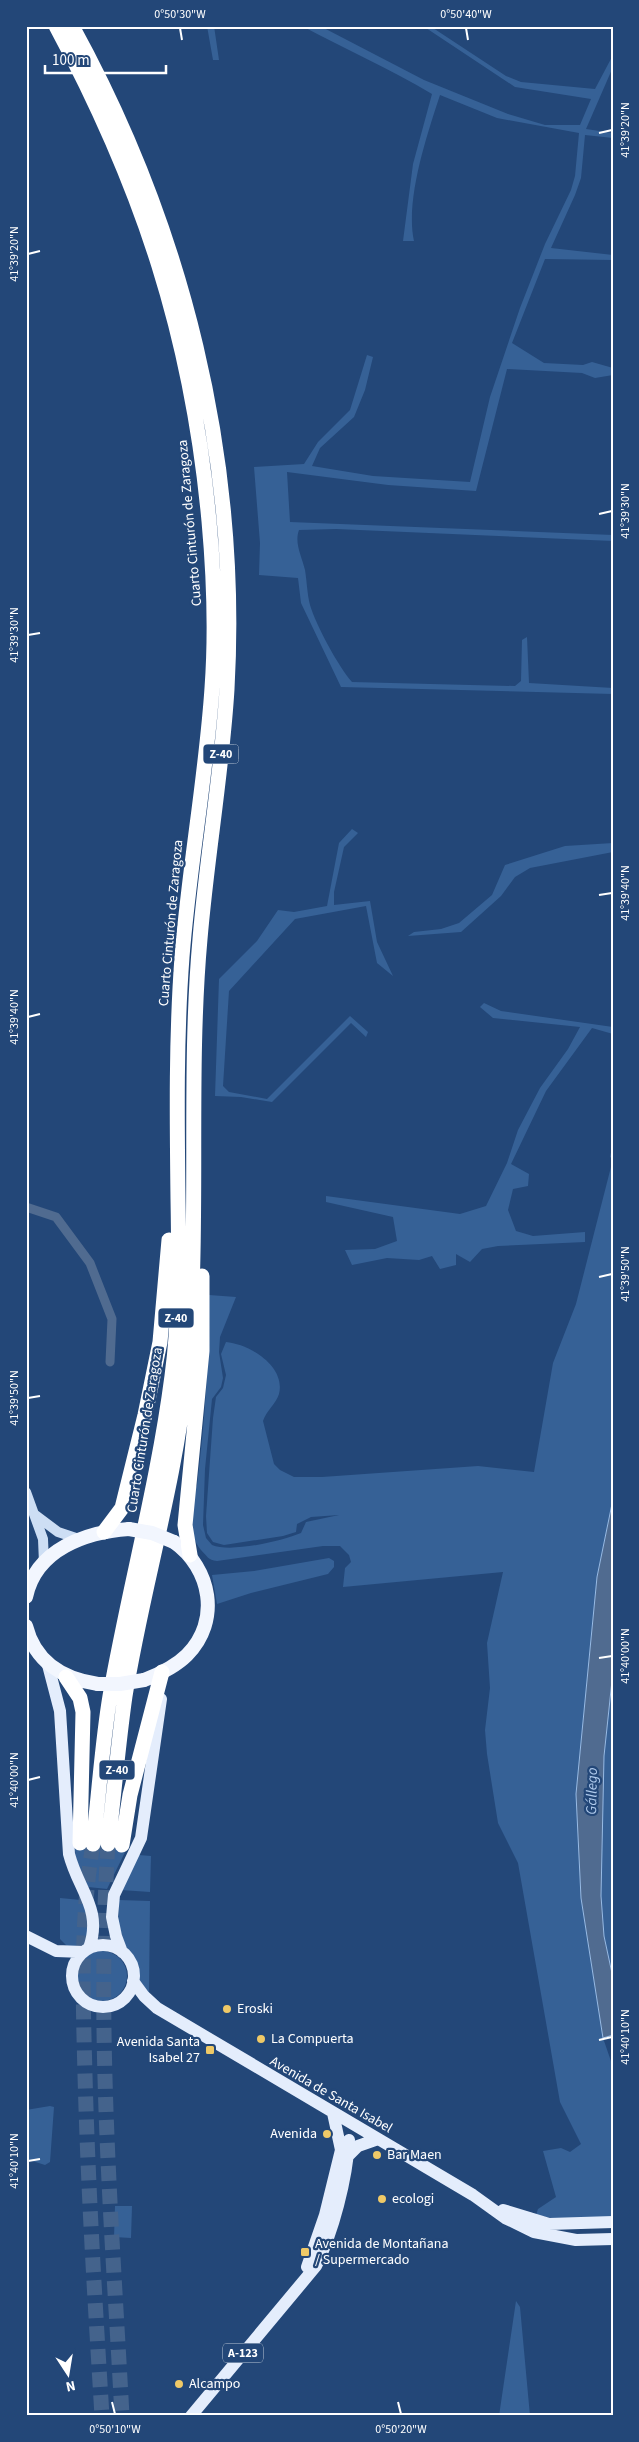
<svg xmlns="http://www.w3.org/2000/svg" width="639" height="2442" font-family="'Source Sans 3',sans-serif">
	<style>
		.green { fill: #366196 }
		.water { fill: #506b90; stroke: #98bbe5 }
		.lines { fill: none; stroke-linecap: round; stroke-linejoin: round }
		.canal { stroke: #506b90; stroke-width: 9 }
		.motorway-tunnel { stroke: #44638c; stroke-width: 15; stroke-dasharray: 15 8; stroke-linecap: butt }
		.secondary { stroke: #cddef4; stroke-width: 10 }
		.primary { stroke: #e4edfc; stroke-width: 12 }
		.trunk { stroke: #f2f6fe; stroke-width: 14 }
		.motorway { stroke: #fff; stroke-width: 15 }
		.trunk-bridge { stroke: #f2f6fe; stroke-width: 14 }
		.ticks { fill: none; stroke: #fff; stroke-width: 2 }
		.poi-dot { fill: #efc967; stroke: #234778; stroke-width: 2 }
		.labels { text-anchor: middle; dominant-baseline: central; stroke-width: 4.5; stroke-linejoin: round; paint-order: stroke }
		.shield { fill: #234778; stroke: #bdc8d6; stroke-width: 1 }
		.shield-label { font-size: 12px; font-weight: bold; fill: #fff }
		.street-label { font-size: 14px; fill: #fff; stroke: #234778 }
		.poi-label { font-size: 14px; fill: #fff; stroke: #234778; text-anchor: start }
		.water-label { font-size: 15px; font-style: italic; fill: #afcaec; stroke: #234778 }
		.neatline { fill: none; stroke: #fff; stroke-width: 2 }
		.ticks-label { font-size: 12px; text-anchor: middle; fill: #fff }
	</style>
	<rect width="100%" height="100%" fill="#234778"/>
	<!-- green -->
	<path class="green" d="M207,26H214L219,60H213Z
		M302,26H320L424,80L508,114L545,125H580L591,99L515,87L423,26H430L506,76L521,82L595,89L613,55V67L586,129L613,133V138L585,135L581,178L575,195L551,248L613,255V260L545,259L512,343L544,363L583,365L592,362L613,368V375L595,378L582,373L507,369L476,491L388,485L287,472L290,522L613,535V541L336,529L299,530C294,543 302,557 305,570C307,582 307,593 310,605C316,625 338,666 352,682L515,686L521,681L522,640L527,637L529,683L613,688V694L341,687L301,603L298,578L259,575L260,543L254,467L304,464L318,442L350,410L367,355L373,357L365,390L354,417L320,448L312,466L373,476L470,482L490,397L520,308L545,244L571,190L575,176L579,133L497,118L440,95C427,135 405,200 414,241H403L413,164L432,94C390,69 345,49 302,26Z
		M352,829L358,833L344,847L334,892V905L370,901L377,942L393,976L377,963L366,906L295,919L229,991L223,1086L229,1092L267,1099L350,1016L368,1032L366,1037L351,1023L272,1102L241,1097L215,1096L219,979L257,941L278,910L294,912L327,906L339,843Z
		M613,843V852L530,868L515,877L501,896L461,932L408,936L414,932L441,929L459,923L492,895L505,865L565,846Z
		M484,1003L501,1011L613,1027V1034L592,1028L546,1091L511,1164L529,1174L528,1186L513,1189L508,1210L516,1231L533,1236L585,1232V1242L498,1246L482,1249L470,1262L456,1254V1265L440,1269L432,1256L419,1260L387,1258L352,1265L345,1250L375,1249L397,1241L393,1217L326,1202V1196L460,1214L486,1206L507,1163L518,1130L540,1088L568,1049L580,1027L493,1018L480,1007Z
		M613,1143V1499L597,1577L576,1794L581,1898L603,2038L613,2067V2222L562,2220L536,2215L538,2209L556,2197L543,2151L561,2148L570,2152L581,2144L560,2102L518,1863L498,1823L487,1754L485,1730L490,1688L487,1643L503,1572L343,1587L345,1568L351,1562L349,1555L340,1546H323L217,1561C208,1560 207,1556 201,1550C186,1532 193,1511 195,1489L197,1485C205,1421 209,1359 209,1295L236,1297L220,1337L219,1352L223,1378L221,1387L212,1399L205,1469L203,1525L206,1538L212,1545C231,1553 282,1541 301,1533L306,1522L339,1515L311,1517L297,1524L296,1532L283,1536L224,1545L213,1542L207,1533L206,1516L213,1418L216,1397L223,1388L226,1375L221,1354L226,1342C249,1344 286,1366 279,1394C276,1404 266,1411 263,1421L274,1464L280,1470L294,1477H322L478,1466L534,1472L553,1363L576,1304L613,1159L610,1157Z
		M329,1558L334,1561V1567L328,1574L251,1593L217,1604L212,1575L254,1571Z
		M613,1671V1978L604,1936L601,1896L604,1756Z
		M74,1842L128,1846L107,1889L88,1887L76,1859Z
		M139,1855L151,1856L150,1892L121,1890Z
		M60,1898L81,1900C87,1912 89,1924 86,1938L76,1946H67L60,1939Z
		M119,1900L150,1901L149,1993L140,1981L134,1959L126,1947L118,1923Z
		M77 1976a25 25 0 1 1 50 0a25 25 0 1 1-50 0Z
		M50,2106L54,2107L50,2162L45,2165L26,2159V2110Z
		M115,2206H132L131,2238L114,2237Z
		M516,2301L520,2307L530,2416H499Z"/>
	<!-- water -->
	<path class="water" d="M613,1499V1671L604,1756L601,1896L604,1936L613,1978V2035L603,2038L581,1898L576,1794L597,1577Z"/>
	<g class="lines">
		<!-- canal -->
		<path class="canal" d="M26,1207L56,1217L90,1263L112,1319L110,1362"/>
		<!-- motorway-tunnel -->
		<path class="motorway-tunnel" d="M93,1844C80,1921 83,1997 85,2075C88,2188 95,2302 102,2416
			M108,1844C96,2035 112,2226 122,2416"/>
		<!-- secondary -->
		<path class="secondary" d="M26,1492L43,1539L44,1563
			M34,1514L58,1532L79,1539"/>
		<!-- primary -->
		<path class="primary" d="M48,1665L60,1711L69,1854C78,1890 103,1909 89,1948
			M26,1936L56,1951L83,1952
			M72 1976a31 31 0 1 1 62 0a31 31 0 1 1-62 0Z
			M122,1952L116,1936L112,1917L114,1895L141,1838L161,1699
			M133,1981L144,1996L157,2008L473,2195L505,2218L534,2232L576,2240L613,2239
			M333,2113L341,2150
			M349,2155L358,2146L378,2139
			M503,2210L549,2224L613,2222
			M307,2267L325,2215L341,2150L349,2140
			M191,2416L316,2266C333,2233 347,2178 349,2141"/>
		<!-- trunk -->
		<path class="trunk" d="M26,1597C36,1549 86,1532 129,1529
			M26,1626C35,1662 63,1679 98,1684
			M144,1680C160,1674 175,1667 187,1655C221,1621 211,1568 174,1542"/>
		<!-- motorway -->
		<path class="motorway" d="M56,26C143,188 192,337 209,521C214,576 216,633 212,688C206,778 189,867 182,957C176,1037 177,1118 178,1199C179,1257 180,1317 172,1376C158,1484 129,1588 110,1696C102,1744 99,1794 93,1844
			M72,26C183,228 240,458 227,689C222,772 207,855 200,939C187,1084 201,1231 186,1376C175,1485 142,1589 125,1696C118,1745 114,1795 108,1844
			M104,1532L122,1508L145,1415L160,1342L169,1240
			M190,1555L185,1525L202,1351V1276
			M66,1677L80,1698L83,1712L80,1843
			M122,1845L130,1795L162,1672"/>
		<!-- trunk-bridge -->
		<path class="trunk-bridge" d="M129,1529L152,1533L174,1542
			M98,1684H120L144,1680"/>
	</g>
	<!-- ticks -->
	<path class="ticks" d="M180,28L182,40M466,28L468,40M599,133L612,130M28,254L40,251M599,514L612,511M28,635L40,633M599,895L612,893M28,1017L40,1014M599,1277L612,1274M28,1398L40,1396M599,1658L612,1656M28,1780L40,1777M599,2040L612,2037M28,2161L40,2159M112,2402L115,2414M398,2402L401,2414"/>
	<!-- markers -->
	<g class="poi-dot">
		<circle cx="227" cy="2009" r="5"/>
		<circle cx="261" cy="2039" r="5"/>
		<rect x="205" y="2045" width="10" height="10" rx="2.5"/>
		<circle cx="327" cy="2134" r="5"/>
		<circle cx="377" cy="2155" r="5"/>
		<circle cx="382" cy="2199" r="5"/>
		<rect x="300" y="2247" width="10" height="10" rx="2.5"/>
		<circle cx="179" cy="2384" r="5"/>
	</g>
	<g class="labels">
		<!-- shield labels -->
		<g class="shield">
			<rect x="203.5" y="744.5" width="35" height="19" rx="4"/>
			<rect x="158.5" y="1308.5" width="35" height="19" rx="4"/>
			<rect x="99.5" y="1760.5" width="35" height="19" rx="4"/>
			<rect x="223" y="2343.5" width="40" height="19" rx="4"/>
		</g>
		<g class="shield-label">
			<text x="221" y="754">Z-40</text>
			<text x="176" y="1318">Z-40</text>
			<text x="117" y="1770">Z-40</text>
			<text x="243" y="2353">A-123</text>
		</g>
		<!-- street labels -->
		<g class="street-label">
			<text transform="translate(190 523) rotate(-95)">Cuarto Cinturón de Zaragoza</text>
			<text transform="translate(171 923) rotate(-85)">Cuarto Cinturón de Zaragoza</text>
			<text transform="translate(145 1430) rotate(-81)">Cuarto Cinturón de Zaragoza</text>
			<text transform="translate(331 2095) rotate(30)">Avenida de Santa Isabel</text>
		</g>
		<!-- poi labels -->
		<g class="poi-label">
			<text x="237" y="2009">Eroski</text>
			<text x="271" y="2039">La Compuerta</text>
			<text x="200" y="2042" text-anchor="end">Avenida Santa<tspan x="200" dy="16">Isabel 27</tspan></text>
			<text x="317" y="2134" text-anchor="end">Avenida</text>
			<text x="387" y="2155">Bar Maen</text>
			<text x="392" y="2199">ecologi</text>
			<text x="315" y="2244">Avenida de Montañana<tspan x="315" dy="16">/ Supermercado</tspan></text>
			<text x="189" y="2384">Alcampo</text>
		</g>
		<!-- water labels -->
		<g class="water-label">
			<text transform="translate(592 1791) rotate(-89)">Gállego</text>
		</g>
	</g>
	<!-- border -->
	<rect width="639" height="2442" fill="none" stroke="#234778" stroke-width="55"/>
	<!-- north arrow -->
	<g transform="translate(68 2374) rotate(168)" stroke="#234778" stroke-width="4" paint-order="stroke">
	<path d="M0-4L9 19L0 12L-9 19Z" fill="#ffffff"/>
	<text y="-8" font-size="14" font-weight="bold" text-anchor="middle" fill="#ffffff">N</text>
	</g>
	<!-- scale -->
	<path d="M45 65v8h121v-8" fill="none" stroke="#ffffff" stroke-width="2.5"/>
	<text x="52" y="65" font-size="15" fill="#ffffff" stroke="#234778" stroke-width="4" paint-order="stroke">100 m</text>
	<rect x="28" y="28" width="584" height="2386" class="neatline"/>
	<g class="ticks-label">
		<text x="180" y="18">0°50'30"W</text>
		<text x="466" y="18">0°50'40"W</text>
		<text transform="translate(625 130) rotate(-90)" y="4">41°39'20"N</text>
		<text transform="translate(14 254) rotate(-90)" y="4">41°39'20"N</text>
		<text transform="translate(625 511) rotate(-90)" y="4">41°39'30"N</text>
		<text transform="translate(14 635) rotate(-90)" y="4">41°39'30"N</text>
		<text transform="translate(625 893) rotate(-90)" y="4">41°39'40"N</text>
		<text transform="translate(14 1017) rotate(-90)" y="4">41°39'40"N</text>
		<text transform="translate(625 1274) rotate(-90)" y="4">41°39'50"N</text>
		<text transform="translate(14 1398) rotate(-90)" y="4">41°39'50"N</text>
		<text transform="translate(625 1656) rotate(-90)" y="4">41°40'00"N</text>
		<text transform="translate(14 1780) rotate(-90)" y="4">41°40'00"N</text>
		<text transform="translate(625 2037) rotate(-90)" y="4">41°40'10"N</text>
		<text transform="translate(14 2161) rotate(-90)" y="4">41°40'10"N</text>
		<text x="115" y="2433">0°50'10"W</text>
		<text x="401" y="2433">0°50'20"W</text>
	</g>
</svg>
